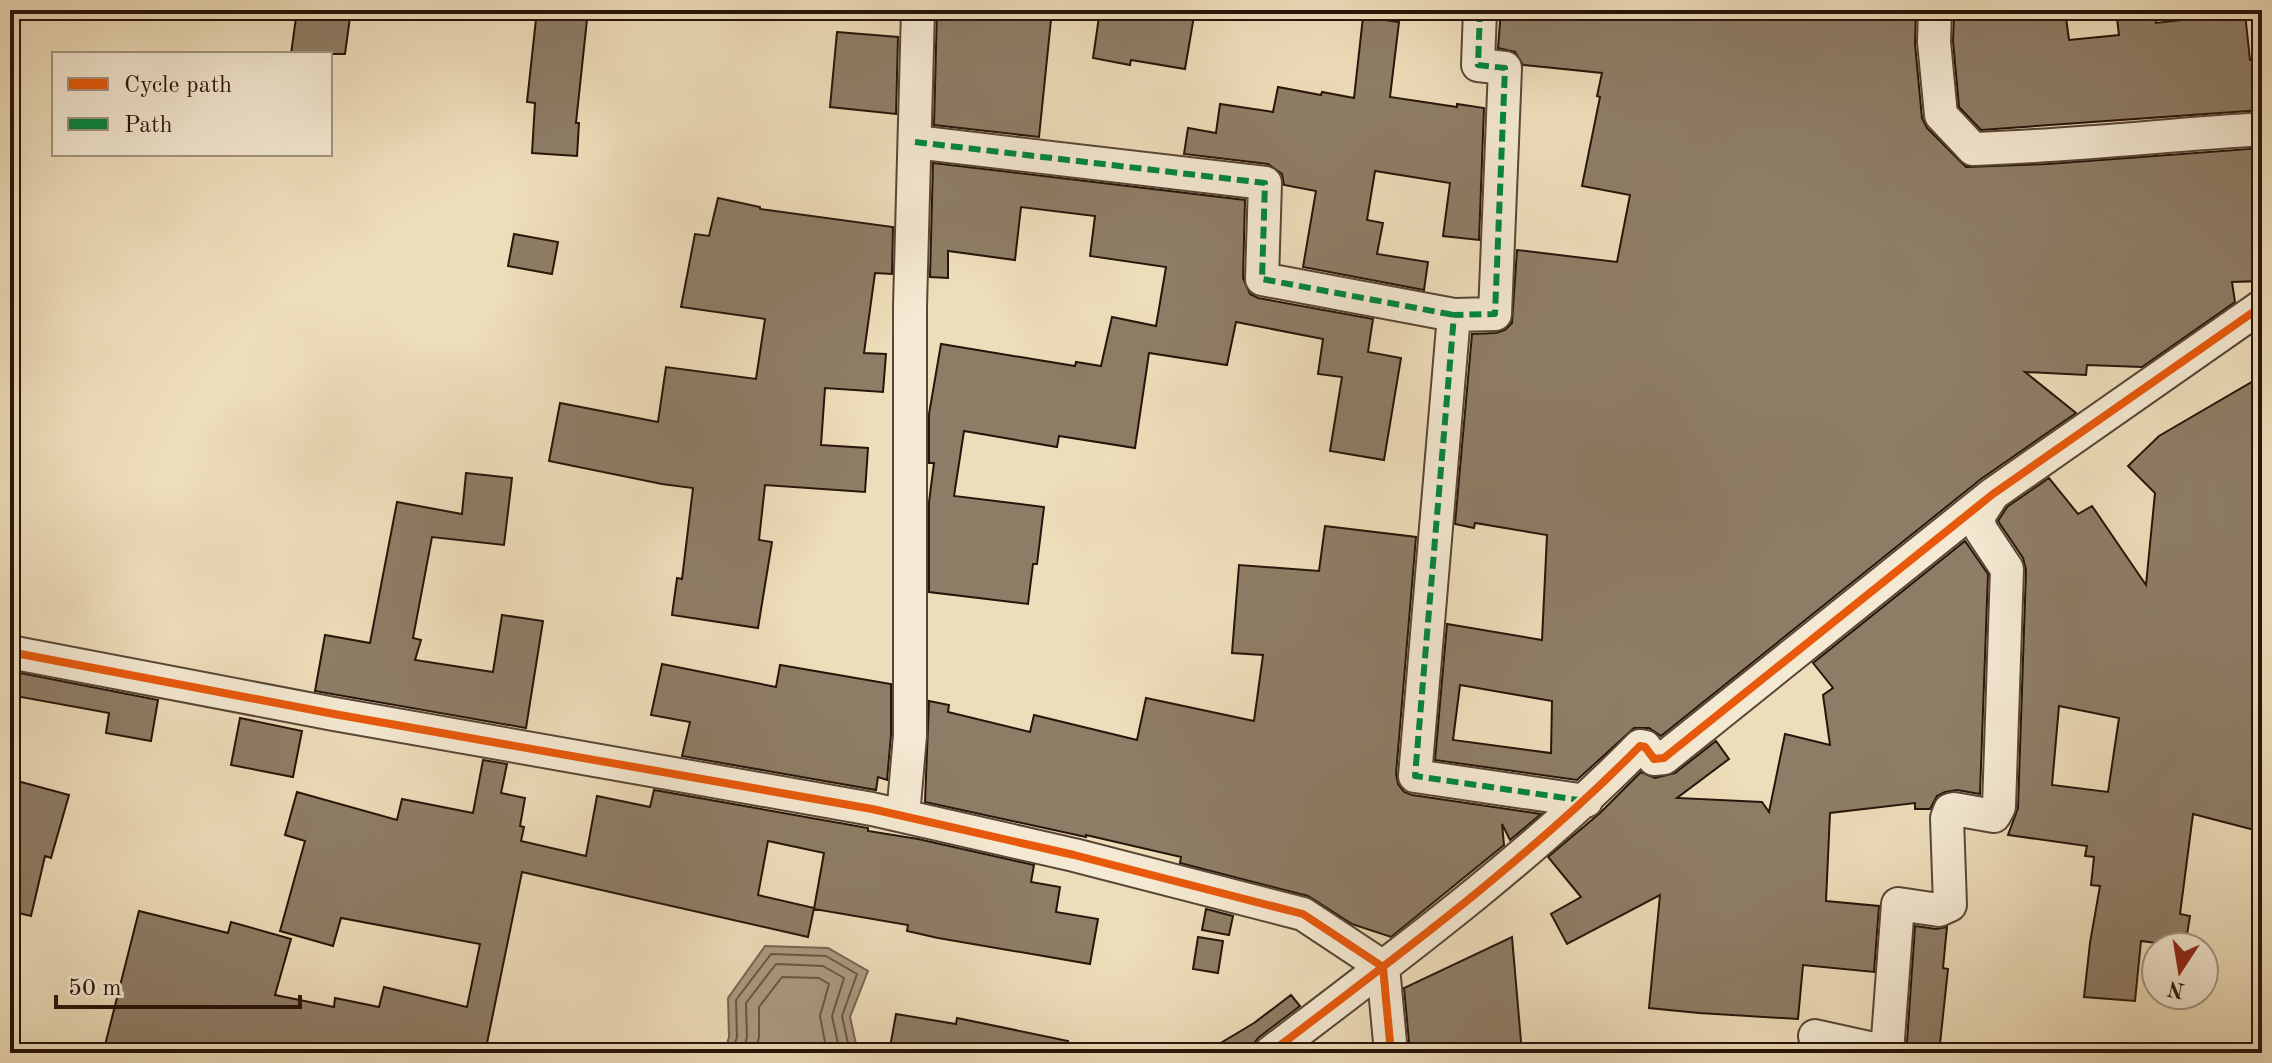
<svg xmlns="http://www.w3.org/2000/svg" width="2272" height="1063" font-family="'Old Standard TT',serif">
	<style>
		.water { fill: #aa997e; stroke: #766450; stroke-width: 2 }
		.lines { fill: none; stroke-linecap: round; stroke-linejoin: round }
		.shore { stroke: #685644; stroke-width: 2 }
		.building { fill: #8e7d66; stroke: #27140a; stroke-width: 2; fill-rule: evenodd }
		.minor-casing { stroke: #594636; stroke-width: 36 }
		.minor { stroke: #f4e9d2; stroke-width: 32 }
		.quiet { stroke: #00873e; stroke-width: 6; stroke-dasharray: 12 6; stroke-linecap: butt }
		.cycleway-casing { stroke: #f4e9d2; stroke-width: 13 }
		.cycleway { stroke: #e8590c; stroke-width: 8 }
	</style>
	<rect width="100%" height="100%" fill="#eeddba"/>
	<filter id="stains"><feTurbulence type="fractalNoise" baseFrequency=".0025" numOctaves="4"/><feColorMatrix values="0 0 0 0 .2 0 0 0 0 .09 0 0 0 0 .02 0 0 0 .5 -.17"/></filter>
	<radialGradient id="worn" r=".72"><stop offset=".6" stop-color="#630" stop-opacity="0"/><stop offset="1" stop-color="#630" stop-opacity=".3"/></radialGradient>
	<!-- water -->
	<path class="water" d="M765,946L828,948L868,971L850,1017L858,1053H724L729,1037L728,998Z"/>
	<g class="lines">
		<!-- shore -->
		<path class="shore" d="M732,1053L737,1037L736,1000L771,954L826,956L857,974L842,1016L850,1053
			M743,1053L747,1037L746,1003L776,964L823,966L844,978L832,1016L840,1053
			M755,1053L759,1037V1007L782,977L819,978L829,984L820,1016L827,1053"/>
	</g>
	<!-- building -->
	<path class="building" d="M297,10H351L345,54H291Z
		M537,10H588L576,123H579L577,156L532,153L535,103L527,102Z
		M937,10H1052L1039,137L934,125Z
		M1100,10H1195L1185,69L1131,60L1130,65L1093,58Z
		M1501,10H1658L1694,18L1696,10L1742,16L1744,10H1916L1915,44L1922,118L1927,128L1966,167L2047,164L2262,148V281L2232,282L2235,302L2142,367L2087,365L2086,375L2025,372L2076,413L1981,479L1661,736L1649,728H1634L1577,780L1435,760L1447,624L1542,640L1547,535L1475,523L1474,528L1455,524L1472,334L1496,333L1505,330L1512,323L1517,250L1617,262L1630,195L1582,186L1600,97L1597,96L1602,73L1523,65L1515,52L1498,48ZM1460,685L1552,701L1551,753L1453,740Z
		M2007,10H2065L2069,40L2119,35L2116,10H2155L2156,23L2245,13L2250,60L2262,59V110L1981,130L1959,107L1953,41L1954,16Z
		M1363,17L1399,22L1390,97L1457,107V104L1484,108L1479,240L1443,236L1450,183L1375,171L1367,220L1383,223L1377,254L1428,262L1424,290L1303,267L1316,191L1284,185L1282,174L1268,164L1184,154L1188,128L1216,133L1220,104L1273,112L1278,87L1321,95L1322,92L1354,98Z
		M837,32L898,37L896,114L830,107Z
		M933,163L1245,200L1243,278L1250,294L1258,298L1373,319L1368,352L1401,358L1384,460L1330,451L1342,377L1318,374L1323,339L1236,322L1227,365L1149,353L1135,448L1059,436L1057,447L964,431L954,496L1044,507L1037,564H1033L1028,604L929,592V502L934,463H929V414L941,344L1075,366L1076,362L1101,366L1112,317L1156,326L1166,267L1090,256L1095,216L1021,207L1015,260L948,251V278L930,277Z
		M718,198L760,207V209L893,227L892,274L875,273L864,353L886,354L883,392L825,388L821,445L868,448L865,492L765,485L759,540L772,542L758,628L672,615L677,578L682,579L693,488L662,484L549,461L560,403L658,422L666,367L756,379L765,319L681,307L695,234L709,236Z
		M514,234L558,242L552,274L508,266Z
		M2262,376V832L2193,814L2180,914L2190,916L2185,947L2141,941L2135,1001L2084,997L2090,943L2100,886L2091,885L2094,857L2085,856L2087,846L2008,835L2018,808L2026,570L2023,558L1998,521L2007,507L2049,478L2078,514L2092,506L2146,585L2155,493L2128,466L2159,436ZM2059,706L2119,718L2108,792L2052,785Z
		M466,473L512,478L504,545L432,537L413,638L421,640L415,660L493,672L502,615L543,621L526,728L315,691L325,635L370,643L397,502L462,514Z
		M1325,526L1416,537L1396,774L1398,784L1404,792L1412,795L1541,814L1510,840L1502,824L1504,845L1391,937L1352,924L1308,896L1180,863L1181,857L1086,835V837L925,802L929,701L949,705L948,712L1030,732L1034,715L1137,740L1146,698L1254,721L1263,655L1232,653L1239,565L1319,571Z
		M1965,541L1988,574L1980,794L1957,790L1945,792L1937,796L1930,809H1915V803L1830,813L1826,901L1879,906L1874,972L1803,965L1798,1019L1699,1013L1649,1008L1660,895L1567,944L1551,914L1581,897L1548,857L1600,813L1641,772L1655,778L1675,773L1716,741L1729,759L1677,798L1762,802L1769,812L1785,734L1830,745L1823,695L1833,688L1813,663Z
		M662,664L776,687L780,665L891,684V735L887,780L878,777L876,790L682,756L690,722L651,715Z
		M10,671L158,700L151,741L106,733L109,713L10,695Z
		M240,718L302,731L293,777L231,765Z
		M483,760L507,764L501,793L525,798L520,826L524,827L521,841L586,856L597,796L650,807L654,790L868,828V831L918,839L1034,865L1031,882L1060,887L1056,912L1098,919L1090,964L938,938L907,931L908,925L814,909L824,853L768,841L758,895L814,908L808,937L522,872L485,1053H103L139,911L228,933L231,922L291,939L275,995L334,1007L335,998L379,1007L384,987L467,1007L480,944L341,918L333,946L280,931L305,841L285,835L297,792L397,820L402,799L473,813Z
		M10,779L69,795L51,858L45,856L31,916L10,911Z
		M1206,909L1233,916L1229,935L1202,930Z
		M1915,926L1936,929L1947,927L1943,968L1948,969L1939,1053L1910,1050L1907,1042Z
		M1198,937L1223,941L1218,973L1193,969Z
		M1512,937L1522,1053H1410L1404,988Z
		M1291,995L1300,1006L1258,1038L1253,1045L1251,1053H1204L1254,1023Z
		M896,1014L956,1024L957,1018L1068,1041L1066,1053H889Z"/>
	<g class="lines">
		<defs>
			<path id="minor" d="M1480,10L1478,65L1505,68L1495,314L1454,315L1415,776L1586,801
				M1935,10L1934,42L1941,115L1973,149C2070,146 2166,135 2262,129
				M915,142L1265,183L1262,279L1454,315
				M10,652L334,714L872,809L1074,855L1303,914L1383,967L1391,1053
				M903,816L910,736V306L918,10
				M1815,1036L1892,1053
				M1887,1052L1898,904L1939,910L1950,905L1947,818L1950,810L1954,809L1994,816L1999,807L2007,569L1981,530L1978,517L1993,494
				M1270,1053C1396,957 1530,858 1640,746L1645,747L1654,759L1664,758L1993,494L2262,306"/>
		</defs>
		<!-- minor casing -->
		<use href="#minor" class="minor-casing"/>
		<!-- minor -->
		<use href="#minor" class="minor"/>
		<!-- quiet -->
		<path class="quiet" d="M1480,10L1478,65L1505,68L1495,314L1454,315L1415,776L1586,801
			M915,142L1265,183L1262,279L1454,315"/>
		<defs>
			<path id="cycleway" d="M10,652L334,714L872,809L1074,855L1303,914L1383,967L1391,1053
				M1270,1053C1396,957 1530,858 1640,746L1645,747L1654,759L1664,758L1993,494L2262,306"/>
		</defs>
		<!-- cycleway casing -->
		<use href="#cycleway" class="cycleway-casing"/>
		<!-- cycleway -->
		<use href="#cycleway" class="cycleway"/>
	</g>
	<!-- margin -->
	<rect width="2272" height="1063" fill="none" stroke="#eeddba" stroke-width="40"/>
	<rect x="12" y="12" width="2248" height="1039" fill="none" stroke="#27140a" stroke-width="4"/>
	<rect x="20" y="20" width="2232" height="1023" fill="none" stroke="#27140a" stroke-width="2"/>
	<!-- legend -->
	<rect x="52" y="52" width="280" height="104" fill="#f4e9d2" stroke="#a29482" stroke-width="2"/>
	<rect x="68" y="78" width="40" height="12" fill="#e8590c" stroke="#a29482" stroke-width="2"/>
	<text x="124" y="92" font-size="24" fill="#27140a">Cycle path</text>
	<rect x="68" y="118" width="40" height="12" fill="#00873e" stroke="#a29482" stroke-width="2"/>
	<text x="124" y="132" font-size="24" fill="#27140a">Path</text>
	<!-- north arrow -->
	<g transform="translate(2180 971) rotate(192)"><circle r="38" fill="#f4e9d2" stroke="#a29482" stroke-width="2"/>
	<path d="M0-6L14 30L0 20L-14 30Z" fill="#8f2418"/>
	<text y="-12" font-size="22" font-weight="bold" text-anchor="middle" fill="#27140a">N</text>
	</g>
	<!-- scale -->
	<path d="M56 995v12h244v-12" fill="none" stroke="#27140a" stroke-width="4"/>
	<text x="68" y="995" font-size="24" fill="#27140a" stroke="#f4e9d2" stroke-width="6" paint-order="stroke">50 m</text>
	<rect width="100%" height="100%" filter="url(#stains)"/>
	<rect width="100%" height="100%" fill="url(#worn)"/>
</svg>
